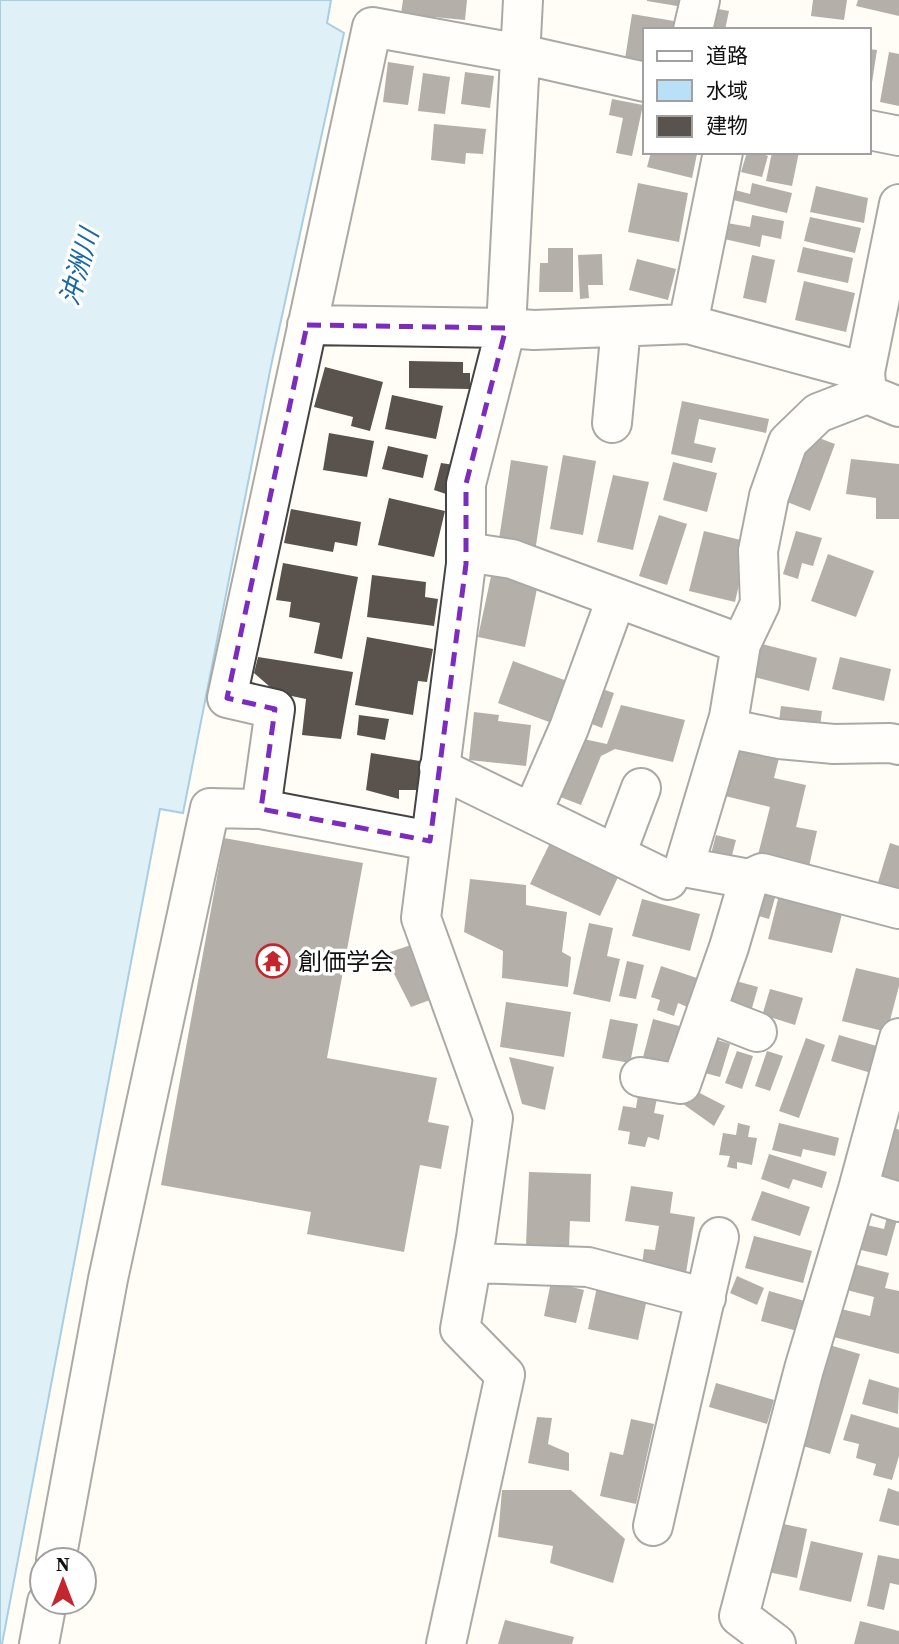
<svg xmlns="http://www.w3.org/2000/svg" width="899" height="1644" font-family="'Source Serif 4','Noto Sans JP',serif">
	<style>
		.water { fill: #b9e0f7; stroke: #3f96cf; stroke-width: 2 }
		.building { fill: #5a524d }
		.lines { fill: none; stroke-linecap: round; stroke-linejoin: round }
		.minor-casing { stroke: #444; stroke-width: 42 }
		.minor { stroke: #fff; stroke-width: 38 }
		.marked { fill: none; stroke: #7b2cbf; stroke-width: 5; stroke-dasharray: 14 9; stroke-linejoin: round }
		.labels { text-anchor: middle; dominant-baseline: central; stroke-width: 7; stroke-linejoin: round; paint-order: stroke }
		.poi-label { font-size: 24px; fill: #111; stroke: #fff; text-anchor: start }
		.water-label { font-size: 26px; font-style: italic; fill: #1768a6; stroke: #fff }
	</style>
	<rect width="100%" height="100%" fill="#fffdf5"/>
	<!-- water -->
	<path class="water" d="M0,0H331L327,23L344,33L271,366L183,813L160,809L2,1644H0Z"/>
	<!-- building -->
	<path class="building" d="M403,0H467L465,20L401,14Z
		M647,0H684L683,7L647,1Z
		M813,0H847L844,20L811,16Z
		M858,0H899V16L856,6Z
		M708,7L729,11L725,30H705Z
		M632,14L680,22L679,30H645V62L625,59Z
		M869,49L877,50L871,89H869Z
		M889,52L899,54V106L880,102Z
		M388,62L414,66L408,105L383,102Z
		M465,72L494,76L490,108L461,104Z
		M423,73L450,77L445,114L418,111Z
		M612,99L643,105L632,156L616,153L623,118L609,115Z
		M434,124L486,129L483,154L466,153L465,164L431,160Z
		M651,152H689L697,154L692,178L647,167Z
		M747,152H757L768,156L762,177L741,172Z
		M772,152H799L792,186L766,181Z
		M638,183L688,193L679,242L628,232Z
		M752,183L792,193L787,213L733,200L735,190L750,194Z
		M816,186L868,198L864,223L810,212Z
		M752,215L784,221L781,239L762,235L760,247L724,239L727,223L750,227Z
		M810,217L861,228L855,253L804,241Z
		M803,247L853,258L848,283L797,272Z
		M548,248H573V292H539L540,263H548Z
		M602,254L603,285H588L589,298L580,299L578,255Z
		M752,255L775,260L766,303L743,298Z
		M637,259L676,269L668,300L629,290Z
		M804,281L855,293L846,332L795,320Z
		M409,361L463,362V373H470V389L409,388Z
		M325,367L383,382L370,431L351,426L353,417L314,407Z
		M392,395L443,406L436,439L385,429Z
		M682,401L769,419L766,433L699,419L694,443L716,448L712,463L671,454Z
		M329,433L374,441L367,477L323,470Z
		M811,435L835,444L810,511L787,502Z
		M388,446L428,455L423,478L382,469Z
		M563,455L596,461L583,535L550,529Z
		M851,459L899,464V519H876V498L846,494Z
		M511,460L548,466L535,552L498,546Z
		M673,462L717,473L707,512L663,500Z
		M441,463L461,466L455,497L434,490Z
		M613,475L649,482L633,550L597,542Z
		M389,498L445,511L434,557L378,545Z
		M291,509L361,522L357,546L335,542L333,552L284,543Z
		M659,515L687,524L667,585L639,576Z
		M704,531L749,542L735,602L689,591Z
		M796,531L822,538L813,566L802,563L798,579L783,574Z
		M828,554L874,571L856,617L811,601Z
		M283,563L358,577L342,659L314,653L320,623L289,617L291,602L276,600Z
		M493,567L538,584L525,647L478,637Z
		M372,575L426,582L425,597L438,599L434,626L367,617Z
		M367,637L433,649L427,682L418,681L413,715L355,705Z
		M762,644L817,658L809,691L754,677Z
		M258,657L353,672L341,739L302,735L306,699L277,693L254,673Z
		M840,657L891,669L884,701L832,689Z
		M513,661L567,681L552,723L498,703Z
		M596,687L614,693L602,728L584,721Z
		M621,705L685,720L673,762L615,749L601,756L581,805L555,795L579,738L607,744Z
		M781,706L822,711L819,734L778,729Z
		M474,712L499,715L498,721L531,725L526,766L469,760Z
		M359,715L389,719L385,740L357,735Z
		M733,743L780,754L774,778L806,785L796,827L817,831L808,871L757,859L770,807L721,795Z
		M371,753L420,761L419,790H399V799L366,790Z
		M716,835L736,840L731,859L711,854Z
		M224,838L363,863L327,1058L437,1078L428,1122L449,1126L441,1169L420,1165L404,1252L307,1234L311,1212L161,1185Z
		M550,843L619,875L600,916L530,884Z
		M890,843L899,846V896L876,889Z
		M470,879L526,885V905L567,912L562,952L571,957L568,987L502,978L503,951L464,932Z
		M759,882L778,887L769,919L751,914Z
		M779,895L843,910L832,953L768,939Z
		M642,899L700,914L690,951L632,936Z
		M589,923L613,928L607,956L620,959L610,1002L573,994Z
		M414,944L438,997L411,1007L384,954Z
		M627,961L644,965L636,999L619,996Z
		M661,966L700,979L690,1008L678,1003L674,1016L657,1010L660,1000L651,997Z
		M856,968L899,978V986L887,1032L842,1021Z
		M736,981L758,987L750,1015L727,1008Z
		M770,989L803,998L795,1025L773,1018L770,1028L759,1026Z
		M506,1002L571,1012L564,1057L500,1047Z
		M610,1019L638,1024L630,1063L602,1058Z
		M653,1019L683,1027L672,1072L641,1065Z
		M839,1035L880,1047L871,1073L831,1061Z
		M711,1038L730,1044L720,1077L701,1072Z
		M806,1038L825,1045L799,1118L779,1111Z
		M737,1051L753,1056L742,1089L725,1083Z
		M767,1051L783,1056L770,1091L755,1086Z
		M509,1057L554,1067L545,1110L522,1104Z
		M694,1090L725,1106L714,1126L683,1104Z
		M638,1095L657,1098L654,1113L664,1115L659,1140L648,1137L645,1147L628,1144L630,1132L618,1130L623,1106L636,1108Z
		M738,1123L750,1126L748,1137L757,1138L752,1165L737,1162V1169L727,1167L730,1156L719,1155L723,1133L736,1135Z
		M779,1123L839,1138L835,1156L803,1149L801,1157L772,1150Z
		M895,1128L899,1130V1185L878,1177Z
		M769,1154L827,1172L822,1188L793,1179L789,1189L761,1179Z
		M529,1172L591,1174L590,1222L570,1221L569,1247L526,1245Z
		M631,1186L673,1192L670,1213L695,1217L686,1273L642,1266L644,1249L655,1250L659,1226L625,1221Z
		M762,1191L810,1207L800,1236L751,1220Z
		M887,1217L897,1220L887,1256L861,1250L867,1225L884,1229Z
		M754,1236L812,1251L803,1283L745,1268Z
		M850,1263L889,1273L885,1288L899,1291V1354L830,1336L837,1308L870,1316L874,1297L843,1289Z
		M737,1276L764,1288L757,1305L730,1293Z
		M551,1282L584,1290L576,1323L544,1316Z
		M597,1287L647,1299L638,1340L588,1329Z
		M769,1291L805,1301L797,1331L761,1321Z
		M826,1344L860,1354L830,1454L796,1444Z
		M869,1379L899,1388L898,1414L862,1404Z
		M716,1383L774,1400L767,1424L709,1407Z
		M851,1414L899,1428V1456L892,1480L873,1475L876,1464L856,1458L859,1444L843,1440Z
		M537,1417L552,1418L548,1444L569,1453V1471L528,1463Z
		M631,1419L654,1424L636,1504L600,1496L610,1452L623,1455Z
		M888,1488L899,1492V1526L879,1521Z
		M502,1490H571L625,1539L613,1583L550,1563L553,1546L498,1537Z
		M774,1522L807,1529L797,1578L763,1571Z
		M811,1541L863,1553L851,1602L799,1590Z
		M878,1555L899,1559V1585L890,1583L884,1610L867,1606Z
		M505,1620L574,1637L572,1644H498Z
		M860,1621L899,1631V1644H854Z"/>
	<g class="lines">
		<defs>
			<path id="minor" d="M693,30L700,0
				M869,130L899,136
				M688,324L723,152
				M307,325L506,328L534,330L688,324L865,372L899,204
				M867,394L899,407
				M612,423L621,327
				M466,552L512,559L741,644L729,717L684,867L749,879L729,947L681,1084L640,1077
				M741,644L760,604L758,551L769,496L788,442L818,413L867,394L865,372
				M726,728L779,739L834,744L890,743L899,745
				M439,768L668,880
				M532,813L569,728L616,599
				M430,841L261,809L275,709L227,698L372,27L521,54L645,82
				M616,854L641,788
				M749,879L762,873L899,909
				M706,1012L757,1032
				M858,1189L899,1202
				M472,1263L588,1267L706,1298
				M653,1526L719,1237
				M56,1560L108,1279L210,808L261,809
				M39,1644L47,1602
				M446,1644L505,1375L460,1329L476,1238L493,1118L421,918L466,564V484L506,328L523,0
				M776,1644L739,1616L804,1369L858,1189L899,1038"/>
		</defs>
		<!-- minor casing -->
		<use href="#minor" class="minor-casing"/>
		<!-- minor -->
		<use href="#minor" class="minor"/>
	</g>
	<!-- marked area -->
	<path d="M0 0H899V1644H0ZM307,325L506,328L466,484V564L430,841L261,809L275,709L227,698Z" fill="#fffdf5" fill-opacity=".55" fill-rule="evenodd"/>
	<path class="marked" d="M307,325L506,328L466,484V564L430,841L261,809L275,709L227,698Z"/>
	<!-- icons -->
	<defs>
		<symbol id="temple-ring" viewBox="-11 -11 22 22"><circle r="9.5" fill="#fff" stroke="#c4262e" stroke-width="1.5"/><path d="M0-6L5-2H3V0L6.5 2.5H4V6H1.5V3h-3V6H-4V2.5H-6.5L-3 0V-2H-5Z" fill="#c4262e"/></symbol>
	</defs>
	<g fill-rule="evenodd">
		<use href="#temple-ring" x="254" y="942" width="38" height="38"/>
	</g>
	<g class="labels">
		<!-- poi labels -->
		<g class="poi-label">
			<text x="298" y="961">創価学会</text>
		</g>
		<!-- water labels -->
		<g class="water-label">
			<text transform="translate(79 267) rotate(-74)">沖洲川</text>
		</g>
	</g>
	<!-- legend -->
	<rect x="643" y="28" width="228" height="126" fill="#ffffff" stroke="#a0a0a0" stroke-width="2"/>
	<rect x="657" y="51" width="35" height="10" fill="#ffffff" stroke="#a0a0a0" stroke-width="2"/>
	<text x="706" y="63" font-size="21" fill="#111111">道路</text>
	<rect x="657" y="80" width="35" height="21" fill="#b9e0f7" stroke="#a0a0a0" stroke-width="2"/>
	<text x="706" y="98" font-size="21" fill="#111111">水域</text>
	<rect x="657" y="116" width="35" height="21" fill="#5a524d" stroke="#a0a0a0" stroke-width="2"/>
	<text x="706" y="133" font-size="21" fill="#111111">建物</text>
	<!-- north arrow -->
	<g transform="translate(63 1581)"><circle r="33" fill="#ffffff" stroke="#a0a0a0" stroke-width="2"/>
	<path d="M0-5L12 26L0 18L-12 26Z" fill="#c4262e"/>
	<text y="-10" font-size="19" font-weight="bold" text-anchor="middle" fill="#111111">N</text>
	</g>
</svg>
